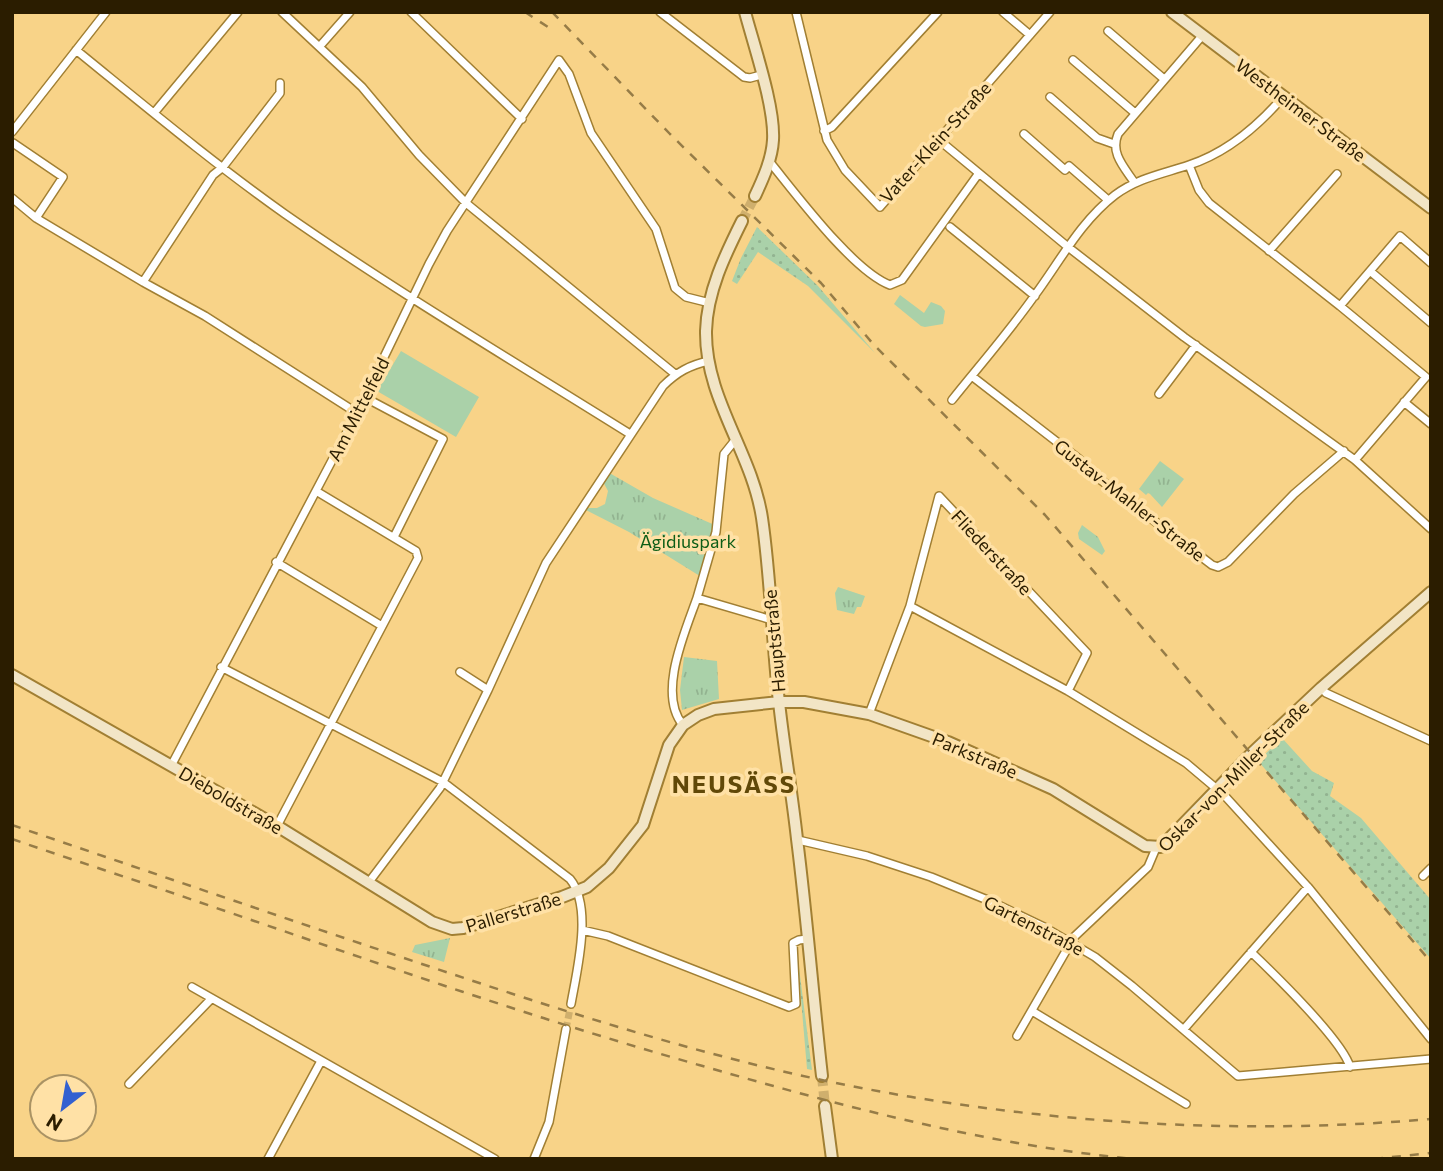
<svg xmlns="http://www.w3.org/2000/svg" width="1443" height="1171" font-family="Commissioner,sans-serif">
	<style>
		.grass { fill: url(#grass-dots) }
		.park { fill: url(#park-tufts) }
		.pitch { fill: #aad1a9 }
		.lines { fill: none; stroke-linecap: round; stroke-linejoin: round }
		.street-tunnel { stroke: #cfaf6d; stroke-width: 7; stroke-dasharray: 7 3.5; stroke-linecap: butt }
		.secondary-tunnel { stroke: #cfaf6d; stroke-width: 10; stroke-dasharray: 10 5; stroke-linecap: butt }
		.street-casing { stroke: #a17f33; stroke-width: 10 }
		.secondary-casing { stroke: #a17f33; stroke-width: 14 }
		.street { stroke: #fff; stroke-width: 7 }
		.secondary { stroke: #f2e5c6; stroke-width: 10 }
		.rail { stroke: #967c47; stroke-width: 2.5; stroke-dasharray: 9 9; stroke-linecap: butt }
		.labels { text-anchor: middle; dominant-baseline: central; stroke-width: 7; stroke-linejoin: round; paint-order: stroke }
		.street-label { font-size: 18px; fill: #2b1d00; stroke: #ffe1a6 }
		.park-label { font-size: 18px; fill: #0d5d16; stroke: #ffe1a6 }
		.district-label { font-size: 24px; font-weight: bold; letter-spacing: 2px; fill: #614808; stroke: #ffe1a6 }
	</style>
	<defs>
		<pattern id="grass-dots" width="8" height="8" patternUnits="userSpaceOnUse" patternTransform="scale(1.75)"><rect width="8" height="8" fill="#aad1a9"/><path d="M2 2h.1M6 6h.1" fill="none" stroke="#92b390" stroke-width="1.8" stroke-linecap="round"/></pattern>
		<pattern id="park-tufts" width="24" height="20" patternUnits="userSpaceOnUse" patternTransform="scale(1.75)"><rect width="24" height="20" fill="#aad1a9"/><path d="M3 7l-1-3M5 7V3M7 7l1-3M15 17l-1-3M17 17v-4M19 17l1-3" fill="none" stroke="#92b390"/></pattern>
	</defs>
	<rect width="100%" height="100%" fill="#f8d388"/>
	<!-- grass -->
	<path class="grass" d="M757,227L818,286L875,353L808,286L758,252L737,284L732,281L741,258Z
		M1282,738L1312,771L1334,783L1330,796L1361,818L1431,900V959L1258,761Z
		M797,952L812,1070L807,1069Z"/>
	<!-- park -->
	<path class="park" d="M1160,461L1184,479L1162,507L1150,494L1148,493L1146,495L1139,489Z
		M606,471L653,498L717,526L703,578L629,532L582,508H597L605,504L608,491L601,478Z
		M1082,525L1098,537L1105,551L1102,555L1079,539L1078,533Z
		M838,587L865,596L861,607H857L854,614L837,610L835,593Z
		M684,657L717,661L719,699L682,710L680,690Z
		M450,938L444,962L412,952L415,945Z"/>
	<!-- pitch -->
	<path class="pitch" d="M900,295L924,313L931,302L941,306L945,311L943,324L925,327L921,326L894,304Z
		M401,351L479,397L456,437L377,391Z"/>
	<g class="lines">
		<!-- street-tunnel -->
		<path class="street-tunnel" d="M566,1029L571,1004"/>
		<!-- secondary-tunnel -->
		<path class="secondary-tunnel" d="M742,221L755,196
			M822,1076L825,1106"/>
		<defs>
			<path id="street" d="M282,12L362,87L419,155L466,203L675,374
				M411,12L522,119
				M660,12L744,77L750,78L761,75
				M796,12L827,140L845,170L880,207L1050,12
				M1003,12L1030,35
				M1108,31L1164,79
				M320,46L350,12
				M76,50C145,106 213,163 285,214C397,292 515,362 630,434
				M1073,60L1135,113
				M1050,97L1097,138L1114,144
				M154,113L238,12
				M824,131L832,127L938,12
				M12,132L106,12
				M1024,134L1065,170L1069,166L1108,200
				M939,140L1068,247L1184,337L1355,460L1431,529
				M13,143L63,177L36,218L143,282L205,316L357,413
				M769,161C796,194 853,271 890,285L902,280L979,173
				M1189,165L1199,190L1209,203L1340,306L1426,377L1355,460
				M1134,182C1124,167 1110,153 1118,134L1202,36
				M12,198L36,218
				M950,227L1035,296
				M1269,251L1337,174
				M1370,271L1431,323
				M143,282L213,175L223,167L280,93V83
				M1340,306L1400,236L1431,263
				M973,377L1079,459L1089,471L1212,565L1218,567L1228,562L1294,494L1344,451
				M1159,394L1196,345
				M364,397L443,439L394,537
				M952,400C980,365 1009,332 1035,295C1060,261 1081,221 1115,195C1138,178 1162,174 1189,165C1226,153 1257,127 1283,97
				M1404,402L1431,424
				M276,562L382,626
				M697,598L716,532L724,454L736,439
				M910,606L1068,691L1186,763L1224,795L1308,887L1431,1039
				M221,667L443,782L570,879C593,907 577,970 571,1004
				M460,672L488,690
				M1321,688L1326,693L1431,741
				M869,714L910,606L939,496L1087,653L1068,691
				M683,725C657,694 685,632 697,598L772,620
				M171,766L357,413L429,264L447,231L559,60L569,74L591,133L656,229L675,288L686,297L710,303
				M277,826L418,558L416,551L316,491
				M798,840L867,856L931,877L990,901L1044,927L1095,957L1132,986L1238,1076L1431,1059
				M1423,876L1431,868
				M369,882L440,788L488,690L546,563L663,386C677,372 690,365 709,361
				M582,930L608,936L789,1007L796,1004L793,943L799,940L807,939
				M1251,952C1273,973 1343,1041 1350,1067
				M192,987L495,1159
				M1032,1011L1186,1104
				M1184,1029L1308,887
				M1017,1036L1074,937L1148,867L1156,848
				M129,1084L211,999
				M268,1159L321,1061
				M534,1159L549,1122L566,1029"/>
			<path id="secondary" d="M745,12C754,46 775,107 773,140C772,159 763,179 755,196
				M1172,12L1431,208
				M742,221C725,255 707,292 706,331C705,399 752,452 762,518C771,579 772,641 779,702C784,748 792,793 797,839C807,918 813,997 822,1076
				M12,675L277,826L432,922L452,929L463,928L562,897L587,887L609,868L643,825L669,745L683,725L698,715L714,709L779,702H804L869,714L948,742L1053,789L1145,846L1161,847L1251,754L1321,688L1431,592
				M825,1106L832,1159"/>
		</defs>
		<!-- street casing -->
		<use href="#street" class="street-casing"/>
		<!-- secondary casing -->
		<use href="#secondary" class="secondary-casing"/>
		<!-- street -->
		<use href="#street" class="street"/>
		<!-- secondary -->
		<use href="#secondary" class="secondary"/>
		<!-- rail -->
		<path class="rail" d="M525,12L554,31
			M552,12L670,134L821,283L874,345L1045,515L1431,962
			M12,825C147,871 281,917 416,962C557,1009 700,1056 846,1085C1038,1123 1235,1136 1431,1119
			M12,839C73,860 135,880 196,901C363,958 529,1017 699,1065C842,1106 986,1145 1135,1159
			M1374,1159L1431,1153"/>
	</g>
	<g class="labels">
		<!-- street labels -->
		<g class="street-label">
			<text transform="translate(1301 110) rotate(37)">Westheimer Straße</text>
			<text transform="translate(935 142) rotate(-48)">Vater-Klein-Straße</text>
			<text transform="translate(358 409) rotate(-63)">Am Mittelfeld</text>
			<text transform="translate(1130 500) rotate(38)">Gustav-Mahler-Straße</text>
			<text transform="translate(992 552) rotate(47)">Fliederstraße</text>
			<text transform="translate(774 641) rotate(-95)">Hauptstraße</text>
			<text transform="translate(975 755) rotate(23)">Parkstraße</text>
			<text transform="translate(1233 776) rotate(-45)">Oskar-von-Miller-Straße</text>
			<text transform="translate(231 800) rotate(30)">Dieboldstraße</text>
			<text transform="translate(513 912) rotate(-17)">Pallerstraße</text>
			<text transform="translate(1034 925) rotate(27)">Gartenstraße</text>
		</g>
		<!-- park labels -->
		<g class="park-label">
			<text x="688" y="541">Ägidiuspark</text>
		</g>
		<!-- district labels -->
		<g class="district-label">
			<text x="734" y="783">NEUSÄSS</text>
		</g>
	</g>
	<!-- border -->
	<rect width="1443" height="1171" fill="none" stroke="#2b1d00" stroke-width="28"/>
	<!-- north arrow -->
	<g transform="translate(63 1108) rotate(211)"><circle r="33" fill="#ffe1a6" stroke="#aa9364" stroke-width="2"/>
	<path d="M0-5L12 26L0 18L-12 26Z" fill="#3260d0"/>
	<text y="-10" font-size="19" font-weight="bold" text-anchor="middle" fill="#2b1d00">N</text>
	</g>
</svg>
